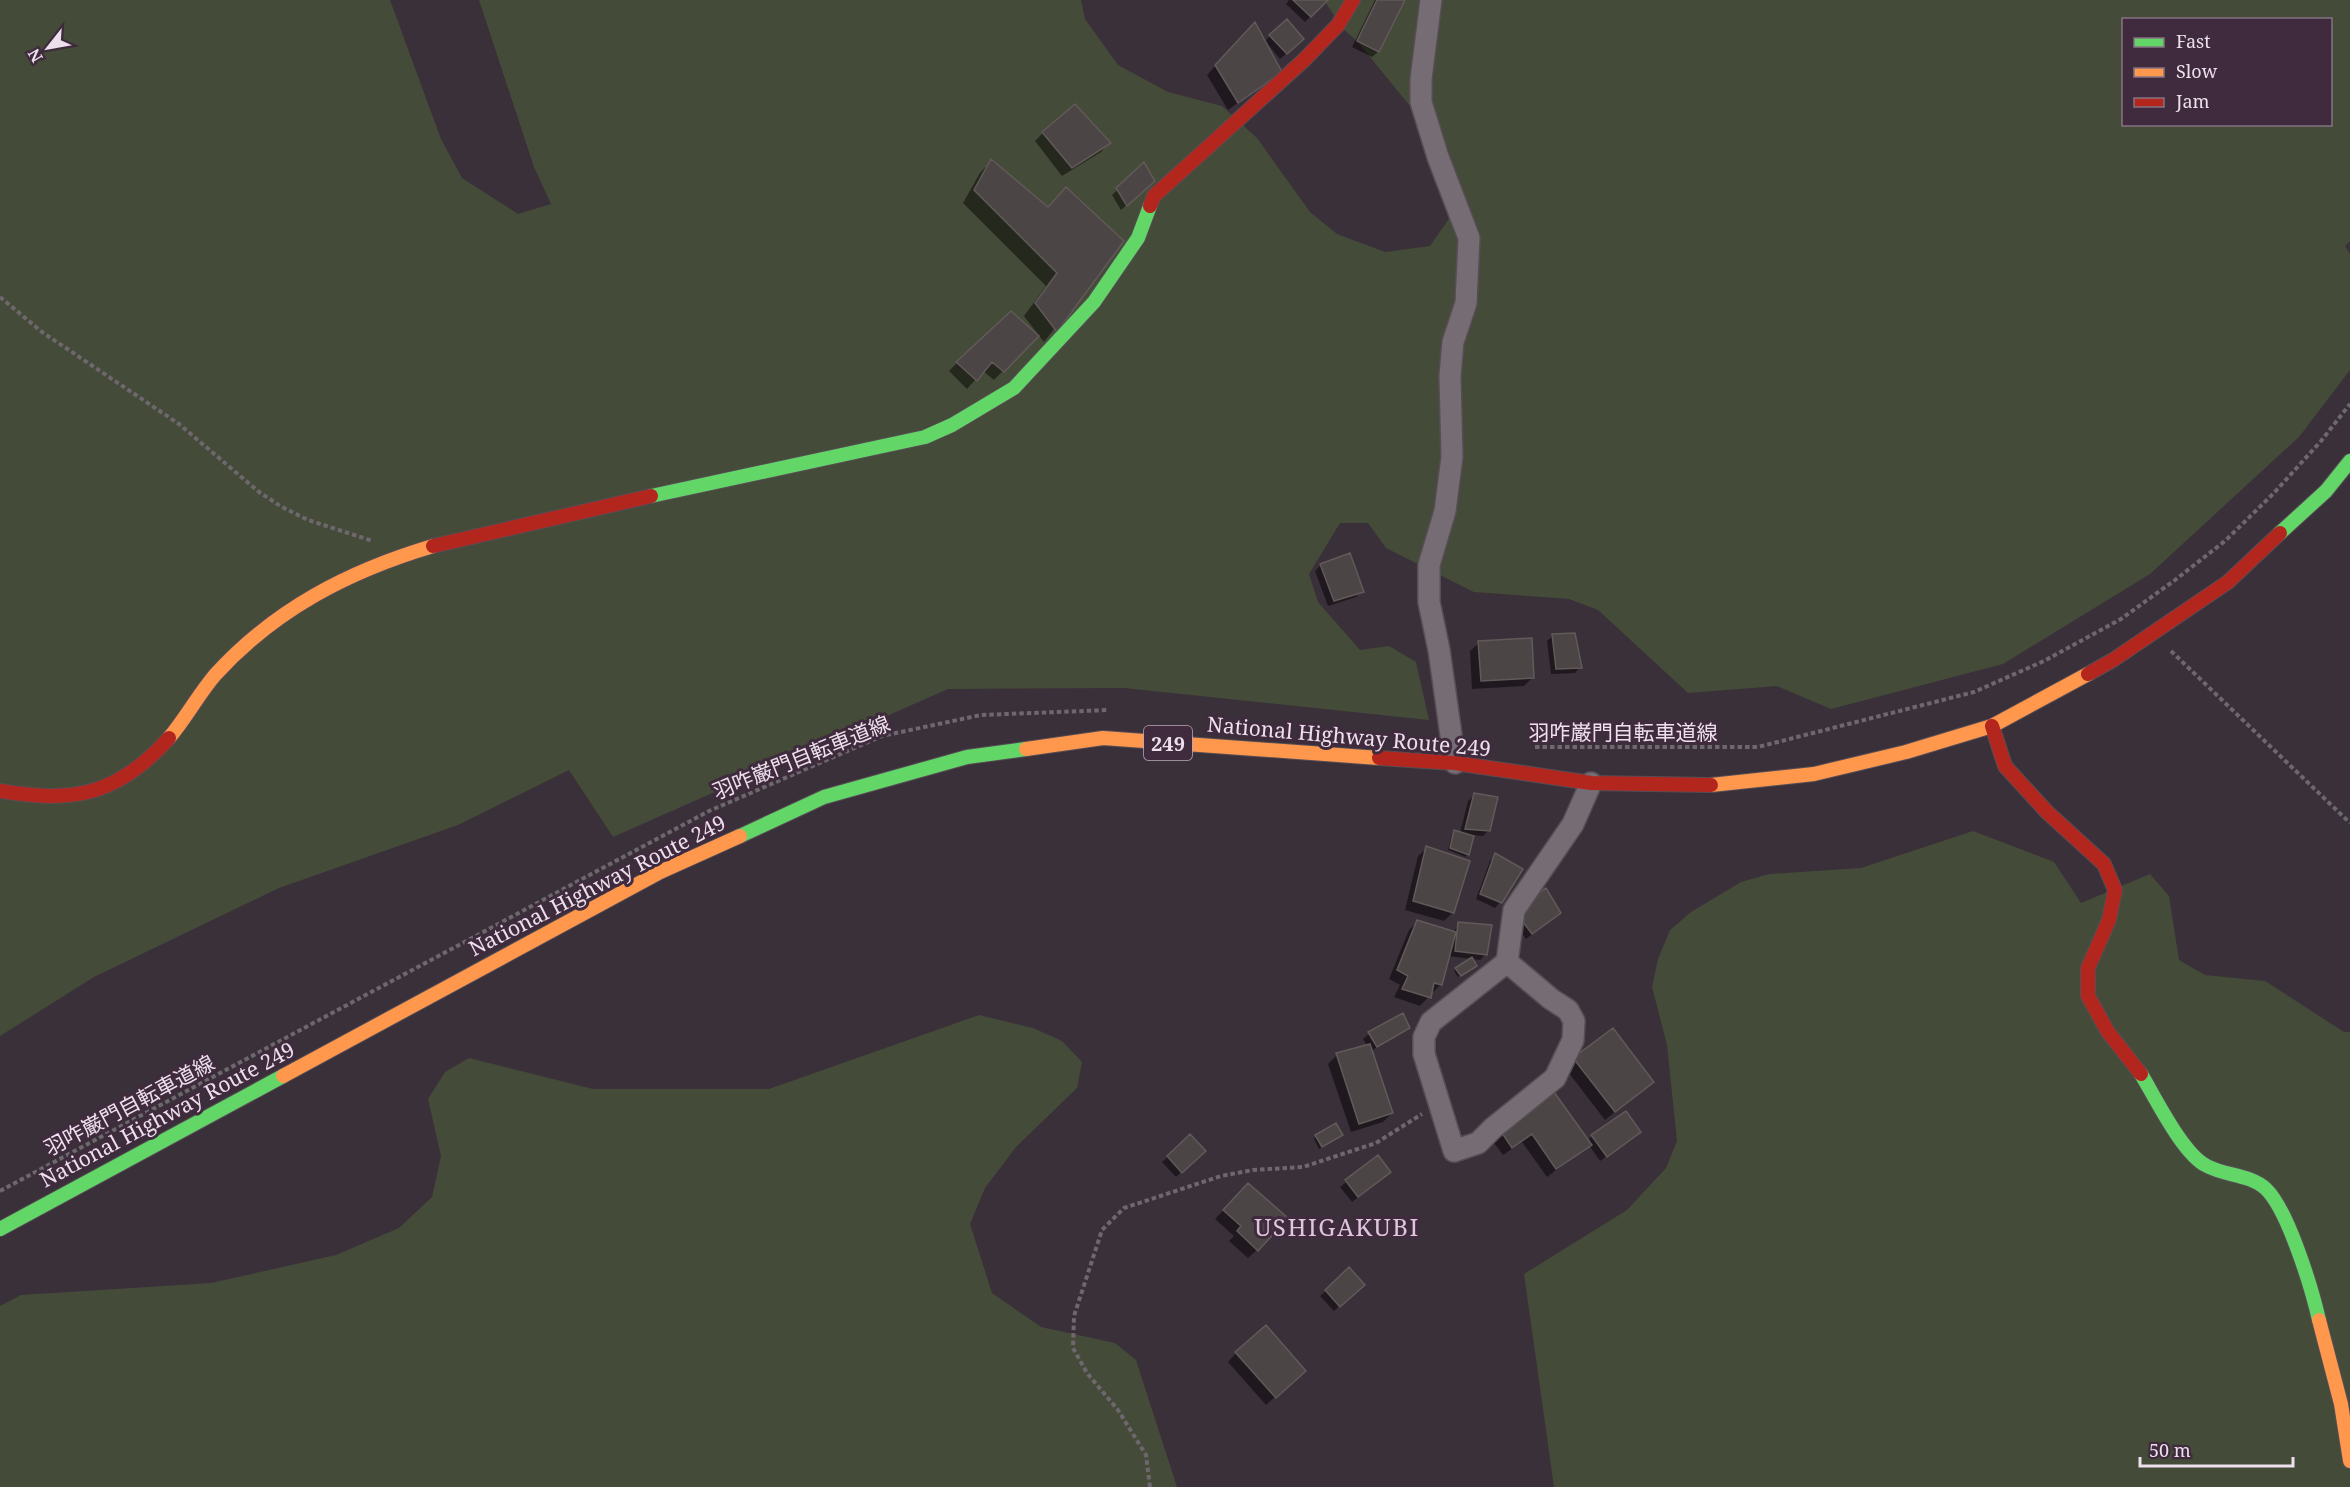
<svg xmlns="http://www.w3.org/2000/svg" width="2350" height="1487" font-family="'Noto Serif','Noto Sans JP',serif">
	<style>
		.green { fill: #444b38; fill-rule: evenodd }
		.shadow { fill: #0007 }
		.building { fill: #4c4546; stroke: #625959; stroke-width: 1.5 }
		.lines { fill: none; stroke-linecap: round; stroke-linejoin: round }
		.street-casing { stroke: #564d55; stroke-width: 24 }
		.fast-casing { stroke: #564d55; stroke-width: 16 }
		.slow-casing { stroke: #564d55; stroke-width: 16 }
		.jam-casing { stroke: #564d55; stroke-width: 16 }
		.path { stroke: #6e676e; stroke-width: 4; stroke-dasharray: 4.5 3; stroke-linecap: butt }
		.street { stroke: #756c74; stroke-width: 21 }
		.fast { stroke: #63d668; stroke-width: 14 }
		.slow { stroke: #ff974d; stroke-width: 14 }
		.jam { stroke: #b3261e; stroke-width: 14 }
		.labels { text-anchor: middle; dominant-baseline: central; stroke-width: 6; stroke-linejoin: round; paint-order: stroke }
		.shield { fill: #3f2b3d; stroke: #b9aab8; stroke-width: 1.5 }
		.shield-label { font-size: 20px; font-weight: bold; fill: #ede0ec }
		.street-label { font-size: 21px; fill: #ede0ec; stroke: #3f2b3d }
		.quarter-label { font-size: 24px; letter-spacing: 1.5px; fill: #dfc6dc; stroke: #3f2b3d }
	</style>
	<rect width="100%" height="100%" fill="#3a303a"/>
	<!-- green -->
	<path class="green" d="M0,0H390L441,139L462,178L518,214L551,204L534,167L479,0H1081L1085,19L1118,65L1168,92L1222,106L1257,138L1310,212L1337,234L1385,252L1430,246L1462,200L1440,143L1357,41L1343,29L1324,0H2350V241L2345,246L2350,254V370L2299,437L2150,574L2003,664L1831,709L1777,686L1688,693L1598,610L1569,599L1474,592L1386,548L1368,523H1340L1309,574L1318,602L1360,650L1389,646L1416,662L1429,720L1124,688L948,689L613,837L569,770L458,825L279,888L94,977L0,1036ZM2124,20H2330V124H2124Z
		M1973,831L2054,862L2081,903L2150,874L2169,896L2179,960L2205,975L2265,981L2344,1032H2350V1487H1554L1524,1274L1627,1210L1666,1168L1677,1141L1667,1045L1652,987L1658,959L1670,930L1691,912L1741,882L1769,874L1861,868Z
		M979,1015L1033,1028L1062,1041L1082,1062L1077,1088L1016,1147L985,1188L970,1224L992,1293L1041,1327L1115,1343L1136,1360L1177,1487H0V1306L21,1295L211,1283L336,1255L399,1228L432,1197L441,1156L428,1099L445,1072L469,1058L593,1089H769Z"/>
	<!-- shadow -->
	<path class="shadow" d="M1289,0H1326L1305,22L1286,4Z
		M1375,0H1403L1378,52L1372,57L1352,47Z
		M1246,33L1264,42L1270,36L1297,44L1280,59L1266,42L1280,72L1228,110L1207,75Z
		M1043,133L1109,143L1101,152L1062,176L1035,141Z
		M991,161L1047,208L1122,241L1044,342L1024,316L1046,286L963,203L980,173Z
		M1144,165L1148,186L1121,210L1112,195Z
		M1037,336L994,380L983,371L967,389L949,371L957,363Z
		M1321,565L1362,591L1356,597L1328,606L1315,571Z
		M1553,636L1580,667L1575,673L1551,674L1547,641Z
		M1479,643L1533,677L1524,686L1472,689L1470,651Z
		M1474,795L1488,831L1483,836L1473,835L1466,857L1448,850L1452,834L1454,831L1460,833L1468,801Z
		M1427,848L1453,912L1444,921L1405,910L1418,856Z
		M1496,855L1500,902L1495,908L1476,899L1490,861Z
		M1560,913L1526,939L1510,916Z
		M1418,921L1453,933L1459,924L1486,954L1480,960L1448,956L1441,984L1420,1006L1394,997L1400,985L1389,979L1409,930Z
		M1472,968L1458,977L1454,971L1456,969Z
		M1402,1015L1408,1027L1371,1051L1392,1113L1383,1122L1351,1132L1328,1064L1337,1055L1367,1046L1363,1039L1369,1034Z
		M1574,1059L1652,1082L1605,1120L1565,1068Z
		M1554,1094L1587,1141L1592,1136L1639,1132L1600,1161L1589,1145L1547,1177L1522,1142L1503,1155L1492,1140Z
		M1342,1135L1319,1149L1314,1139L1316,1136Z
		M1204,1151L1176,1177L1162,1162L1168,1157Z
		M1378,1157L1383,1178L1352,1202L1340,1187Z
		M1239,1194L1257,1250L1248,1258L1229,1241L1234,1236L1215,1219Z
		M1357,1290L1334,1311L1320,1296L1326,1291Z
		M1236,1353L1295,1379L1266,1405L1228,1362Z"/>
	<!-- building -->
	<path class="building" d="M1293,0H1328L1311,17Z
		M1377,0H1405L1379,52L1357,41Z
		M1287,19L1304,39L1287,54L1269,35Z
		M1255,22L1282,72L1238,103L1215,65Z
		M1075,104L1111,143L1072,168L1042,132Z
		M991,159L1048,207L1066,187L1124,241L1057,332L1035,303L1057,273L974,190Z
		M1144,162L1155,181L1127,206L1116,188Z
		M1011,311L1039,336L1004,372L992,362L977,381L956,362Z
		M1350,553L1364,592L1334,601L1320,564Z
		M1575,633L1582,668L1556,669L1552,634Z
		M1532,638L1534,678L1481,681L1478,641Z
		M1474,793L1498,797L1490,831L1465,829Z
		M1454,830L1474,836L1469,855L1450,848Z
		M1426,846L1470,861L1454,913L1413,901Z
		M1495,853L1523,869L1502,903L1480,894Z
		M1546,888L1561,913L1532,934L1514,910Z
		M1417,920L1456,932L1442,985L1434,983L1431,998L1402,989L1408,976L1397,970Z
		M1458,922L1492,925L1487,955L1455,951Z
		M1472,957L1477,966L1461,976L1455,968Z
		M1403,1013L1410,1028L1377,1047L1368,1032Z
		M1613,1028L1654,1082L1615,1112L1573,1058Z
		M1370,1044L1393,1113L1359,1124L1336,1053Z
		M1554,1092L1592,1145L1556,1169L1532,1134L1512,1148L1500,1130Z
		M1626,1111L1641,1132L1607,1157L1591,1135Z
		M1336,1123L1343,1135L1322,1147L1315,1135Z
		M1190,1134L1206,1151L1182,1173L1167,1156Z
		M1378,1155L1391,1172L1358,1197L1345,1180Z
		M1248,1183L1288,1218L1258,1251L1237,1231L1241,1226L1223,1210Z
		M1349,1267L1365,1285L1340,1307L1325,1290Z
		M1266,1325L1306,1371L1276,1398L1235,1352Z"/>
	<g class="lines">
		<defs>
			<path id="street" d="M1431,0L1421,79V102L1438,157L1469,238L1466,303L1453,342L1450,376L1452,457L1445,511L1429,565V602L1439,650L1455,763
				M1507,962L1551,999L1568,1010L1574,1021L1573,1040L1555,1078L1493,1128L1478,1143L1454,1151L1424,1054V1037L1431,1022L1507,962L1514,910L1573,824L1591,783"/>
			<path id="fast" d="M651,496L925,437L952,425L1014,388L1094,302L1138,238L1150,206
				M2280,533L2326,491L2350,461
				M740,836L824,797L967,757L1026,749
				M2141,1074C2155,1097 2183,1155 2207,1166C2225,1176 2250,1174 2266,1189C2288,1210 2312,1289 2319,1320
				M0,1229L283,1076"/>
			<path id="slow" d="M169,738C186,718 198,695 215,675C275,609 349,571 433,546
				M1026,749L1103,738L1379,758
				M1711,785L1814,774L1906,752L1992,726L2088,674
				M283,1076L660,872L740,836
				M2319,1320L2341,1404L2350,1461"/>
			<path id="jam" d="M1150,206L1154,196L1304,60L1338,25L1353,0
				M433,546L651,496
				M2088,674L2113,660L2228,582L2280,533
				M1992,726L2005,766L2047,812L2104,864L2115,890L2109,920L2088,968V996L2108,1032L2141,1074
				M1379,758L1455,763L1591,783L1711,785
				M0,791C73,803 117,796 169,738"/>
		</defs>
		<!-- street casing -->
		<use href="#street" class="street-casing"/>
		<!-- fast casing -->
		<use href="#fast" class="fast-casing"/>
		<!-- slow casing -->
		<use href="#slow" class="slow-casing"/>
		<!-- jam casing -->
		<use href="#jam" class="jam-casing"/>
		<!-- path -->
		<path class="path" d="M0,297L42,332L179,424L259,492L282,507L308,520L373,541
			M2171,651L2350,823
			M1535,747H1758L1974,692L2044,661L2121,619L2175,580L2225,541L2273,494L2321,441L2350,404
			M0,1191L709,811L882,736L981,715L1109,710
			M1150,1487L1146,1455L1118,1410L1087,1373L1073,1348L1074,1316L1102,1230L1124,1208L1221,1176L1253,1170L1303,1167L1376,1143L1422,1114"/>
		<!-- street -->
		<use href="#street" class="street"/>
		<!-- fast -->
		<use href="#fast" class="fast"/>
		<!-- slow -->
		<use href="#slow" class="slow"/>
		<!-- jam -->
		<use href="#jam" class="jam"/>
	</g>
	<g class="labels">
		<!-- shield labels -->
		<rect class="shield" x="1144" y="726" width="48" height="34" rx="4.5"/>
		<g class="shield-label">
			<text x="1168" y="743">249</text>
		</g>
		<!-- street labels -->
		<g class="street-label">
			<text x="1623" y="732">羽咋巌門自転車道線</text>
			<text transform="translate(1349 736) rotate(5)">National Highway Route 249</text>
			<text transform="translate(801 757) rotate(-22)">羽咋巌門自転車道線</text>
			<text transform="translate(597 885) rotate(-27)">National Highway Route 249</text>
			<text transform="translate(129 1105) rotate(-28)">羽咋巌門自転車道線</text>
			<text transform="translate(167 1114) rotate(-28)">National Highway Route 249</text>
		</g>
		<!-- quarter labels -->
		<g class="quarter-label">
			<text x="1337" y="1226">USHIGAKUBI</text>
		</g>
	</g>
	<!-- legend -->
	<rect x="2122" y="18" width="210" height="108" fill="#3f2b3d" stroke="#857383" stroke-width="1.5"/>
	<rect x="2134" y="38" width="30" height="9" fill="#63d668" stroke="#857383" stroke-width="1.5"/>
	<text x="2176" y="48" font-size="18" fill="#ede0ec">Fast</text>
	<rect x="2134" y="68" width="30" height="9" fill="#ff974d" stroke="#857383" stroke-width="1.5"/>
	<text x="2176" y="78" font-size="18" fill="#ede0ec">Slow</text>
	<rect x="2134" y="98" width="30" height="9" fill="#b3261e" stroke="#857383" stroke-width="1.5"/>
	<text x="2176" y="108" font-size="18" fill="#ede0ec">Jam</text>
	<!-- north arrow -->
	<g transform="translate(48 48) rotate(239)" stroke="#3f2b3d" stroke-width="4.5" paint-order="stroke">
	<path d="M0-4.5L10 22L0 15L-10 22Z" fill="#ede0ec"/>
	<text y="-9" font-size="16" font-weight="bold" text-anchor="middle" fill="#ede0ec">N</text>
	</g>
	<!-- scale -->
	<path d="M2140 1457v9h153v-9" fill="none" stroke="#ede0ec" stroke-width="3"/>
	<text x="2149" y="1457" font-size="18" fill="#ede0ec" stroke="#3f2b3d" stroke-width="4.5" paint-order="stroke">50 m</text>
</svg>
